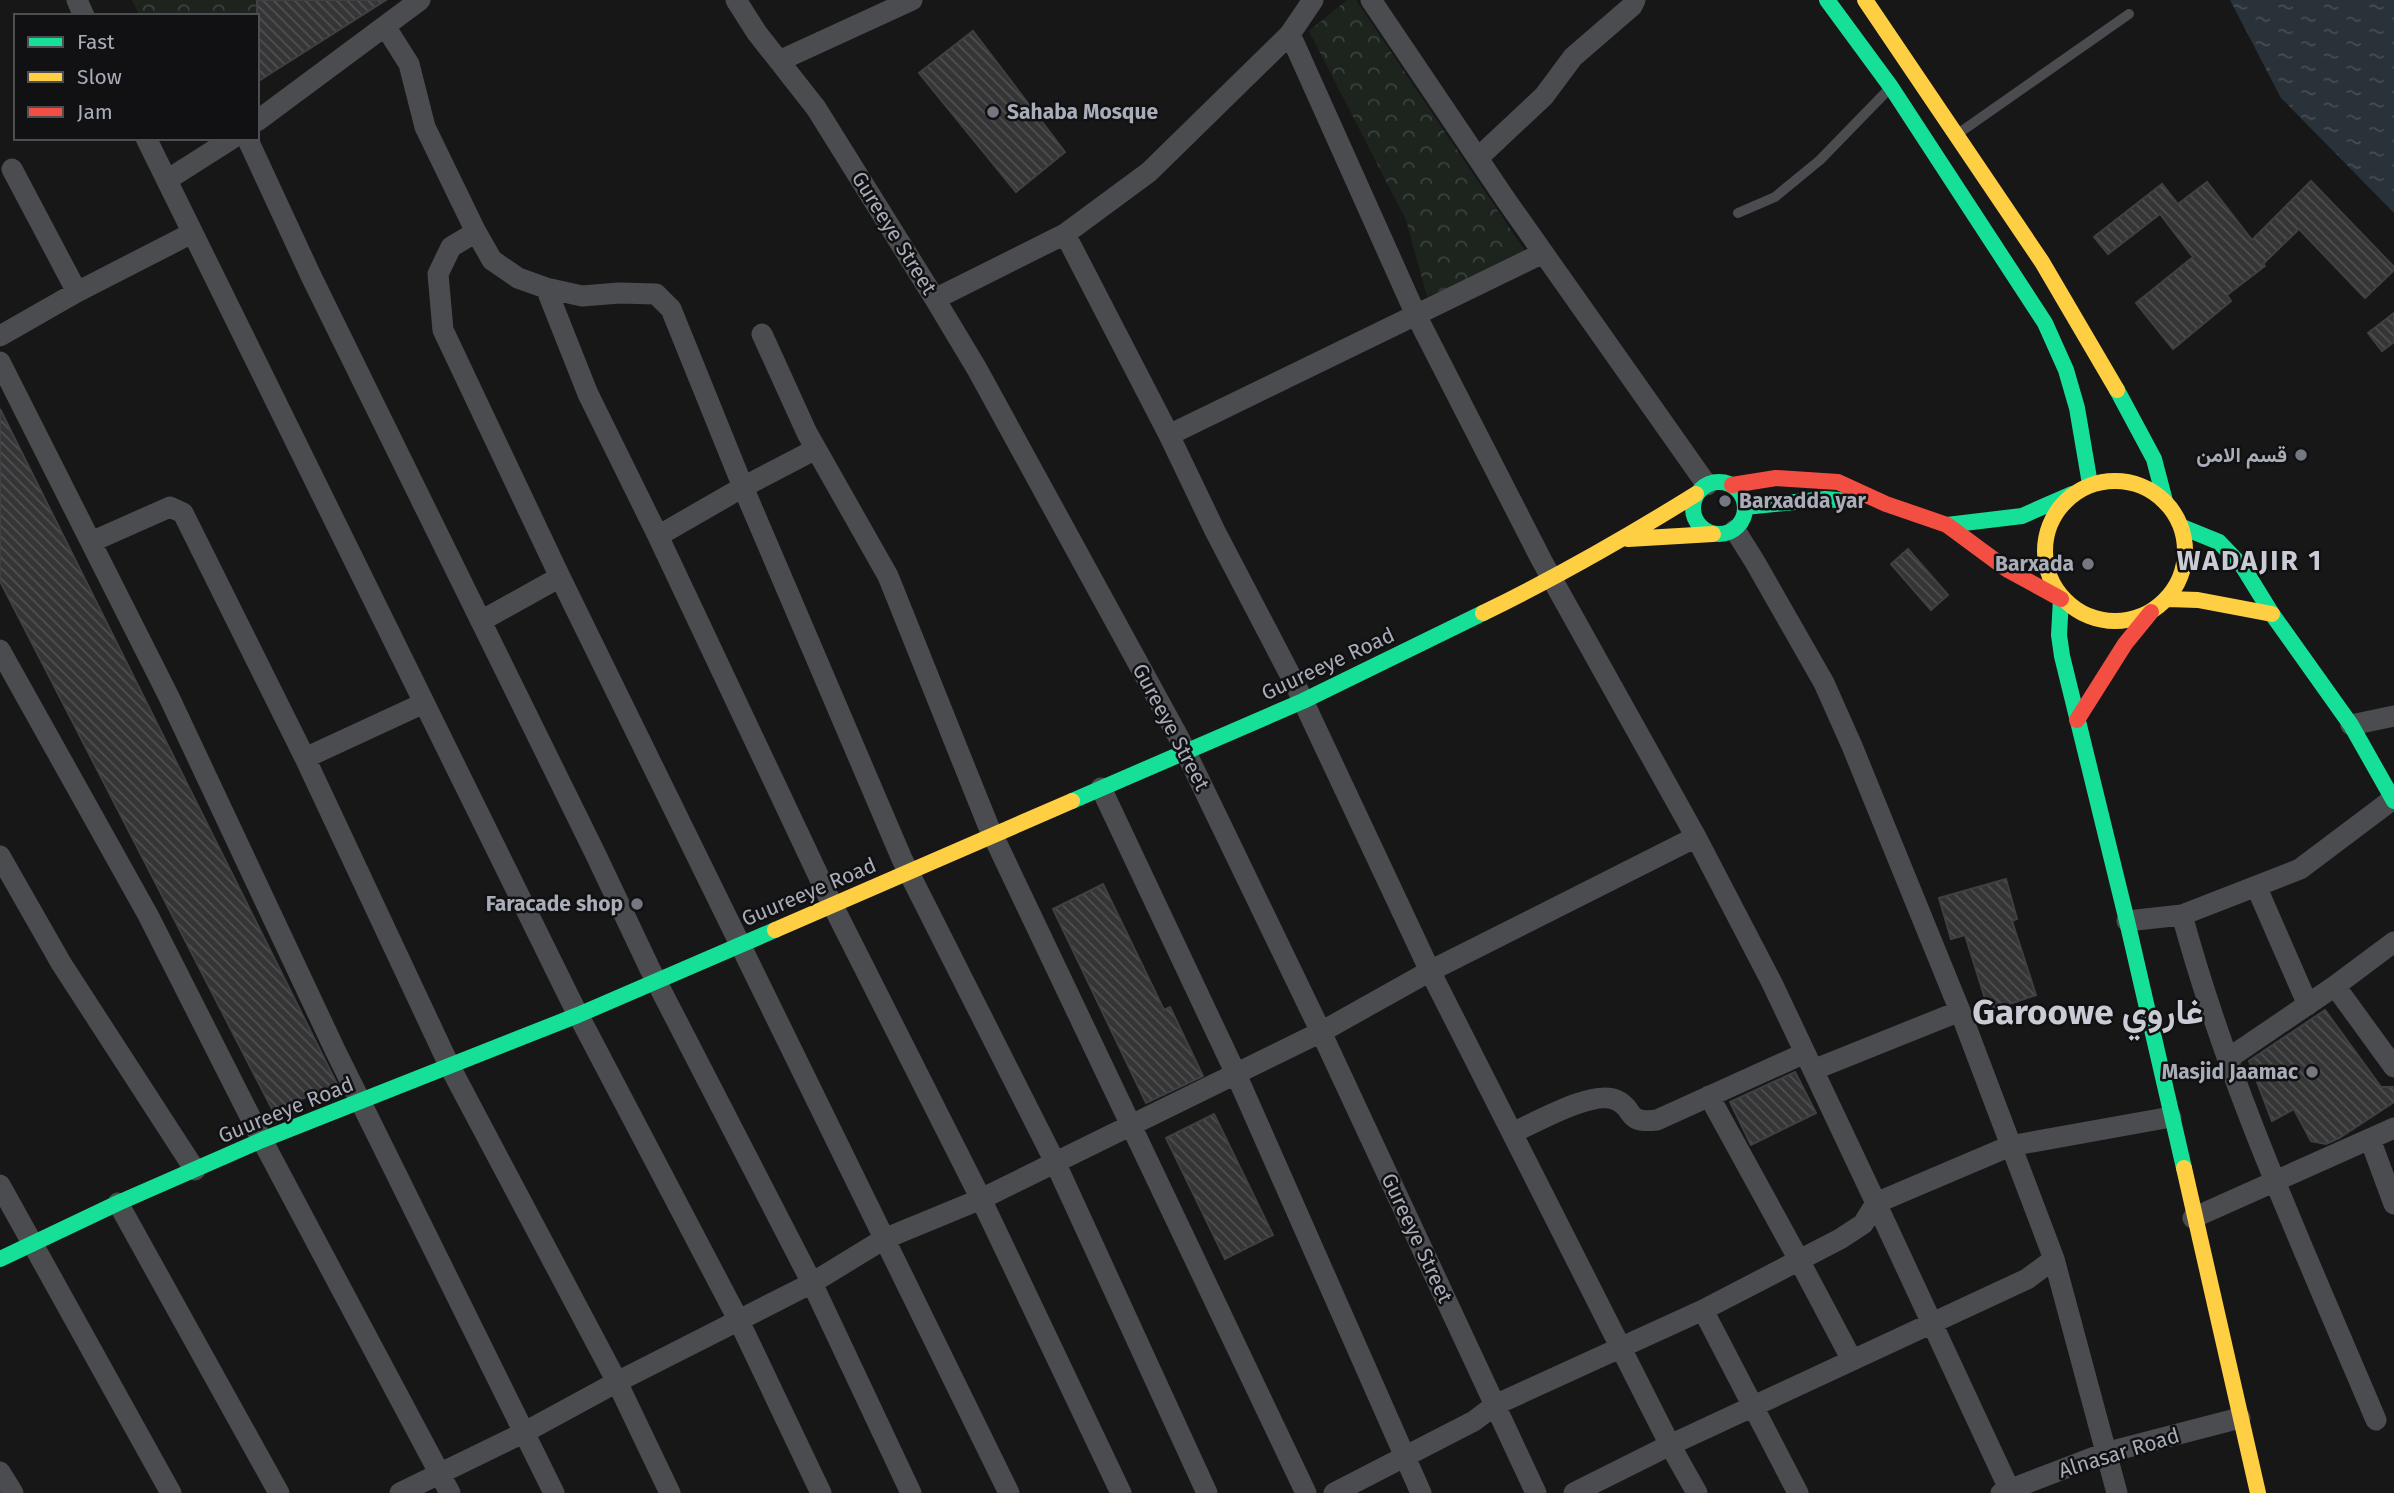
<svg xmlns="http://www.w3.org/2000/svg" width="2394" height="1493" font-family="'Fira Sans',Vazirmatn,sans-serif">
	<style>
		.forest { fill: url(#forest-crowns) }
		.water { fill: url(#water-ripples) }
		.building { fill: url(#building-back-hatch); stroke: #3f4043; stroke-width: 2 }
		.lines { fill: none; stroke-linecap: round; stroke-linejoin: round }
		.lane { stroke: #4b4c50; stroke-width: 10 }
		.street { stroke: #4b4c50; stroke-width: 21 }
		.fast { stroke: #16e098; stroke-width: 16 }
		.slow { stroke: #ffcf43; stroke-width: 16 }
		.jam { stroke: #f24e42; stroke-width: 16 }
		.poi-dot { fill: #757880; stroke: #111113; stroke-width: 2.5 }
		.labels { text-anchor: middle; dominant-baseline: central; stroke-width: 5; stroke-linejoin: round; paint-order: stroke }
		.poi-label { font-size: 21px; font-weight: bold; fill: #a8adb8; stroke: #111113; text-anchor: end }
		.street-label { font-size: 21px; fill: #a8adb8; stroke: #111113 }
		.district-label { font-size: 28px; font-weight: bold; letter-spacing: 2px; fill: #c9ccd4; stroke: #111113 }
		.town-label { font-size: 35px; font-weight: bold; fill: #c9ccd4; stroke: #111113 }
	</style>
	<defs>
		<pattern id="forest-crowns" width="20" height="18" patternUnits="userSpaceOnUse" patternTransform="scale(1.75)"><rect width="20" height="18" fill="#1d241e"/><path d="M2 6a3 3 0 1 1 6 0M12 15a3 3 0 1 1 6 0" fill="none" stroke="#3b413d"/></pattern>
		<pattern id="water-ripples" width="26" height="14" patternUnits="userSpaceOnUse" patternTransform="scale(1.75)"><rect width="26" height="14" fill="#2a3239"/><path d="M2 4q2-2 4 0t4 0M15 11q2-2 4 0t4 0" fill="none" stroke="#464d54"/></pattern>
		<pattern id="building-back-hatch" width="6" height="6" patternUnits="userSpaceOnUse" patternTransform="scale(1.75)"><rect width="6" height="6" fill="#353536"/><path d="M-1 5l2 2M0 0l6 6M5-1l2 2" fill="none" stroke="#4f5051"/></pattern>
	</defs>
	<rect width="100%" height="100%" fill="#171717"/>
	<!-- forest -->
	<path class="forest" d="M132,0H356L257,16H140Z
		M1347,0H1356L1529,257L1427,296L1406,220L1309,31Z"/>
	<!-- water -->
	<path class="water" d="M2230,0H2394V213L2281,98Z"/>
	<!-- building -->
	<path class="building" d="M257,0H386L257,82Z
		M973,31L1065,152L1016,192L919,73Z
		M2311,181L2394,267V270L2365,298L2299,229L2263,264L2265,266L2227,295L2231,301L2173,349L2136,303L2193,257L2160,214L2108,254L2094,237L2162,184L2178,204L2207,182L2252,240Z
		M2394,313V342L2382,351L2368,333Z
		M0,409L337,1084L273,1111L0,581Z
		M1908,549L1948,595L1931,610L1891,564Z
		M2006,879L2017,919L2012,921L2036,995L1989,1011L1965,935L1951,939L1939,898Z
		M1103,884L1164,1010L1170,1007L1203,1076L1146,1103L1053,909Z
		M2325,1010L2381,1087H2394V1102L2339,1138L2326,1144L2311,1141L2294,1109L2272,1121L2249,1061Z
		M1795,1072L1816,1113L1751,1145L1730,1102Z
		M1214,1114L1273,1235L1225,1259L1166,1138Z"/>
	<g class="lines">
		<!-- lane -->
		<path class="lane" d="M1959,133L2129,14
			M1738,213L1775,197L1820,160L1889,89"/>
		<!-- street -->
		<path class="street" d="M77,0L84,16
			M736,0L757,33L816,108L935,299L977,369L1179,738L1321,1032L1536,1493
			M1371,0L1506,200L1707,485
			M385,26L409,64L425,127L476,232L492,260L518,278L546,288L582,296L619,293L656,294L671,309L743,487L902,859L1055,1162L1207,1493
			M1290,34L1416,315L1542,561L1696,837L1772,983L1876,1203L2011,1493
			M779,61L912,0
			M257,121L420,0
			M146,138L572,1003L739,1321L821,1493
			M247,138L311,276L595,853L650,969L812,1283L911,1493
			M1478,158L1544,96L1573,57L1632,6L1635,0
			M12,169L77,292
			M167,180L233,138
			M476,232L451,247L438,274L443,330L560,577L1009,1493
			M1065,234L1169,435L1215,531L1297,688L1430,971L1670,1445L1697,1493
			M546,288L588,394L658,536L828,896L981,1199L1121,1493
			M935,299L1065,234L1149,172L1290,34L1313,0
			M762,334L807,433L888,576L988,825L1306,1493
			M0,336L77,292L192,233
			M0,362L169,697L335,1050L554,1493
			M1169,435L1543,253
			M1735,530L1755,562L1824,683L1852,746L1960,1011L2054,1259L2117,1493
			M658,536L743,487L816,449
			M91,542L170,507L183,513L305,758L449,1065L617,1382L670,1493
			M481,621L560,577
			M0,650L148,915L262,1140L450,1493
			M2351,725L2394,716
			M305,758L424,703
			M1101,788L1236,1074L1421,1493
			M0,856L61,963L195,1170
			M2256,886L2308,1005
			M2182,915C2229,1088 2306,1254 2376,1420
			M2127,921L2182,915L2300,869L2393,799
			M2335,986L2394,1067
			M2229,1058L2335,986L2394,942
			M1813,1070L1960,1011
			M1709,1096L1799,1260L1852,1360
			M1512,1133C1535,1123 1593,1089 1616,1100C1636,1108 1623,1124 1657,1120L1805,1053
			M2370,1139L2394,1204
			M0,1185L171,1493
			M118,1203L279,1493
			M2193,1218L2394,1128
			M1703,1310L1798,1493
			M0,1472L13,1493
			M400,1493L525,1432L617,1382L812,1283L884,1239L981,1199L1321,1032L1430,971L1696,837
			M1334,1493L1474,1421L1495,1405L1703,1310L1840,1239L1863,1224L1876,1203L2010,1146L2171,1117
			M1574,1493L1670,1445L2027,1279L2054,1259
			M2001,1493L2105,1453L2240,1418"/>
		<!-- fast -->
		<path class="fast" d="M1827,0L1891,87L2045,323L2066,370L2077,408L2090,484
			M2117,390L2154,459L2165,501
			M1693 508a26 26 0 1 1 52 0a26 26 0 1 1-52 0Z
			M1745,507L1825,499L1849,501
			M1947,525L2022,516L2072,494
			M2182,527L2219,542L2243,567L2272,614L2351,725L2394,801
			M2061,599L2059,635L2062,656L2127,921L2184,1168
			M1072,801L1303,701L1483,613
			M0,1259L118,1203L262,1140L578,1015L775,930"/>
		<!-- slow -->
		<path class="slow" d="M1865,0L2042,262L2117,390
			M2045 551a70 70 0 1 1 140 0a70 70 0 1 1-140 0Z
			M1628,539L1713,534
			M2168,599L2198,600L2272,614
			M1483,613C1557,577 1627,537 1696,494
			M775,930L1072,801
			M2184,1168L2258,1493"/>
		<!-- jam -->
		<path class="jam" d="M1732,485L1776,478L1838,482L1886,504L1947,525L2008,570L2061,599
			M2077,720L2125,644L2151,612"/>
	</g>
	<!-- markers -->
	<g class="poi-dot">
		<circle cx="993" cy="112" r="7"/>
		<circle cx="2301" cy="455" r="7"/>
		<circle cx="1725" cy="501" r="7"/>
		<circle cx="2088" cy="564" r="7"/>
		<circle cx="637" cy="904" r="7"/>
		<circle cx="2312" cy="1072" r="7"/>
	</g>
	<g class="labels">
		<!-- poi labels -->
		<g class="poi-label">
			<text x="1007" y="112" text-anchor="start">Sahaba Mosque</text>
			<text x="2287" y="455">قسم الامن</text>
			<text x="1739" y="501" text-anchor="start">Barxadda yar</text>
			<text x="2074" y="564">Barxada</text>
			<text x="623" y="904">Faracade shop</text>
			<text x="2298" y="1072">Masjid Jaamac</text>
		</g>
		<!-- street labels -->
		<g class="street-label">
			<text transform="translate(894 233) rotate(58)">Gureeye Street</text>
			<text transform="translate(1328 664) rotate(-25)">Guureeye Road</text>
			<text transform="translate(1171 727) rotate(62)">Gureeye Street</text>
			<text transform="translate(809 892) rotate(-23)">Guureeye Road</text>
			<text transform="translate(286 1110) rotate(-22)">Guureeye Road</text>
			<text transform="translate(1417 1238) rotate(65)">Gureeye Street</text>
			<text transform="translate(2119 1453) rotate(-17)">Alnasar Road</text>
		</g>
		<!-- district labels -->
		<g class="district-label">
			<text x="2250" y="560">WADAJIR 1</text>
		</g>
		<!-- town labels -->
		<g class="town-label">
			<text x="2088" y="1012">Garoowe غاروي</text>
		</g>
	</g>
	<!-- legend -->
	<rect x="14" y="14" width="245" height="126" fill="#111113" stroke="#4d4f55" stroke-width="2"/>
	<rect x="28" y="37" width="35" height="10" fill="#16e098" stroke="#4d4f55" stroke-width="2"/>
	<text x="77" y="49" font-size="21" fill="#a8adb8">Fast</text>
	<rect x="28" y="72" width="35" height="10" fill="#ffcf43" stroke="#4d4f55" stroke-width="2"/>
	<text x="77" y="84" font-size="21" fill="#a8adb8">Slow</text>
	<rect x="28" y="107" width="35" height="10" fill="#f24e42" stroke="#4d4f55" stroke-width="2"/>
	<text x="77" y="119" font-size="21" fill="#a8adb8">Jam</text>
</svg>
